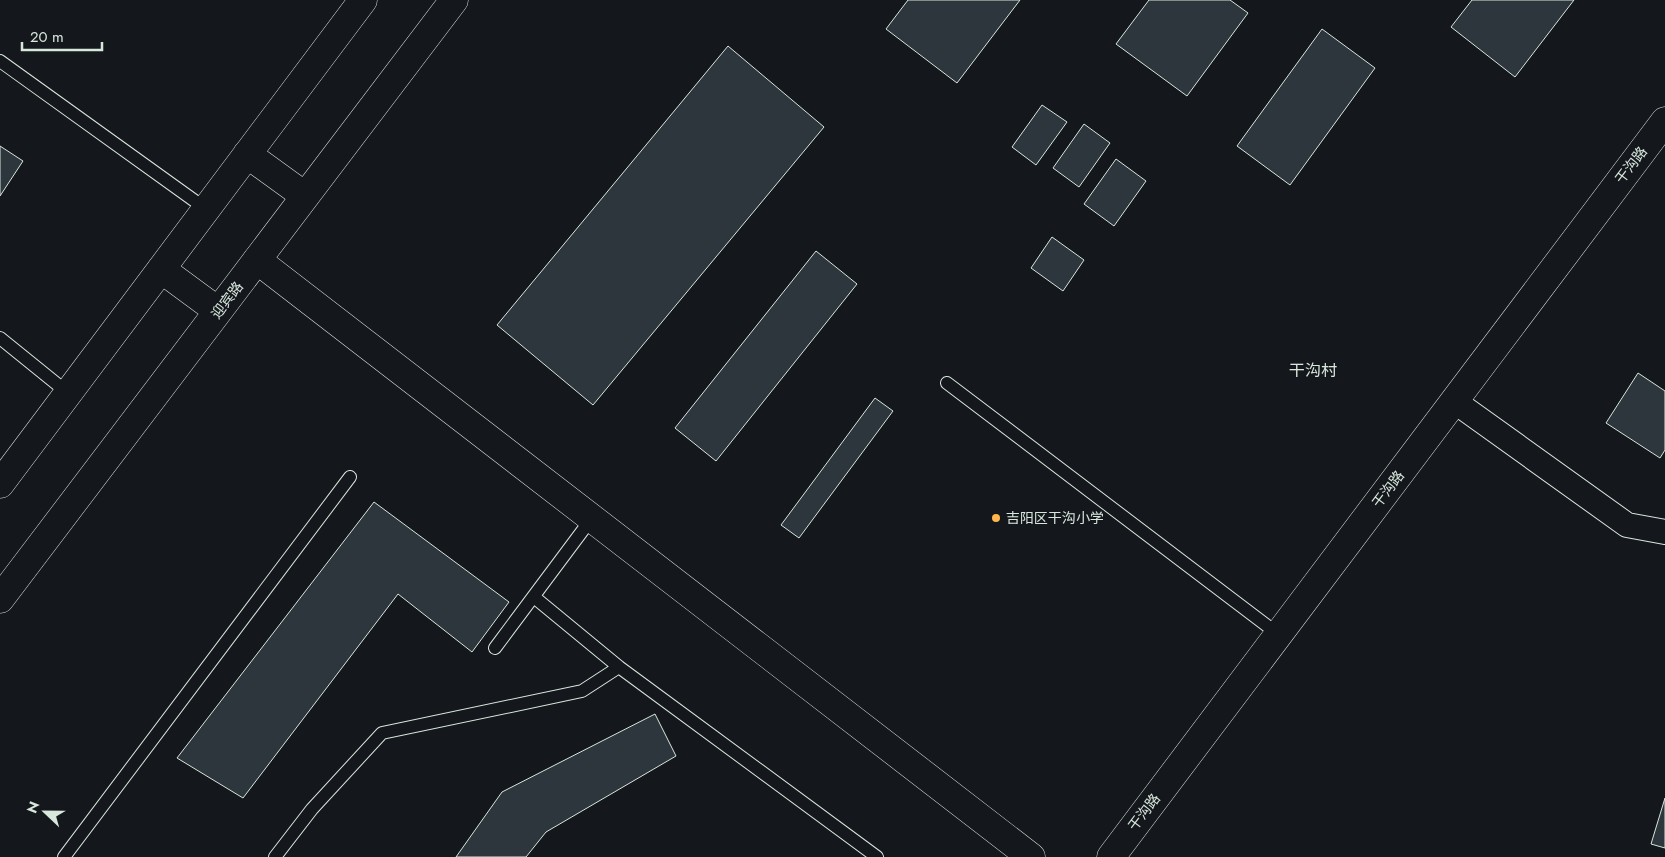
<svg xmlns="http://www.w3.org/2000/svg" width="1665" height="857" font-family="Jost,'Noto Sans SC',sans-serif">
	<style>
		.building { fill: #2c363c; stroke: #d8e6dc }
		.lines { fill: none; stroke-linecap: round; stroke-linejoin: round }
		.service-casing { stroke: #d8e6dc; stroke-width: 14 }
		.minor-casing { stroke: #d8e6dc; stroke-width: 26 }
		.tertiary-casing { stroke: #d8e6dc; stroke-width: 29 }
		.trunk-casing { stroke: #d8e6dc; stroke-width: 29 }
		.service { stroke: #14181c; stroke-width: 12 }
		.minor { stroke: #14181c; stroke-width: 24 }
		.tertiary { stroke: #14181c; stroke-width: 28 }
		.trunk { stroke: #14181c; stroke-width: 28 }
		.poi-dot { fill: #ffb74d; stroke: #14181c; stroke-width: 2 }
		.labels { text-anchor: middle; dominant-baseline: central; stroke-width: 4; stroke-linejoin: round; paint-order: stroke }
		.street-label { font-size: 14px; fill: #d8e6dc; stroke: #14181c }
		.poi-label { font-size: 14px; fill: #d8e6dc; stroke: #14181c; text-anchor: start }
		.quarter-label { font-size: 16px; fill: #d8e6dc; stroke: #14181c }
	</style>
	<rect width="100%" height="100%" fill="#14181c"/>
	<!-- building -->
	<path class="building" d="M908,0H1020L957,83L886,29Z
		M1149,0H1230L1248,13L1187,96L1116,44Z
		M1472,0H1574L1515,77L1451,27Z
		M1322,29L1375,68L1290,185L1237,146Z
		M728,46L824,127L593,405L497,325Z
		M1042,105L1067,122L1036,165L1012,147Z
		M1084,124L1110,143L1079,187L1053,168Z
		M0,146L23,161L0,196Z
		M1116,159L1146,181L1114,226L1084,204Z
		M1052,237L1084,260L1063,291L1031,268Z
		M816,251L857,284L716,461L675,428Z
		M1638,373L1665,391V450L1660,458L1606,423Z
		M875,398L893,411L799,538L781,525Z
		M374,502L509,602L472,652L398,594L243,798L177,758Z
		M655,714L676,756L546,832L526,857H456L502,792Z
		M1665,798V848L1651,844Z"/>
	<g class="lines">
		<defs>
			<path id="service" d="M0,61L206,209
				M0,338L68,393
				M947,383L1278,634
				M534,597L619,667L877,857
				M495,648L592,518
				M64,857L350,477
				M275,857L312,809L382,733L582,691L619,667"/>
			<path id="minor" d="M1454,401L1627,525L1665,532"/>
			<path id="tertiary" d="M257,260L1031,857
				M1111,857L1665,121"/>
			<path id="trunk" d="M247,154L305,196
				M161,269L218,311
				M0,484L363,0
				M0,599L454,0"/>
		</defs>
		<!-- service casing -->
		<use href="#service" class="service-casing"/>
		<!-- minor casing -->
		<use href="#minor" class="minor-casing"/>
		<!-- tertiary casing -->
		<use href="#tertiary" class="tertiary-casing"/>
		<!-- trunk casing -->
		<use href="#trunk" class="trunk-casing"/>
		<!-- service -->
		<use href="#service" class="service"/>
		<!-- minor -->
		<use href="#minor" class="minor"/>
		<!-- tertiary -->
		<use href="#tertiary" class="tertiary"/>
		<!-- trunk -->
		<use href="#trunk" class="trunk"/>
	</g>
	<!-- markers -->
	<circle class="poi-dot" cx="996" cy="518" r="5"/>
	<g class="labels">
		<!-- street labels -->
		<g class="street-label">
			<text transform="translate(1631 165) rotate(-53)">干沟路</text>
			<text transform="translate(227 300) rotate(-53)">迎宾路</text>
			<text transform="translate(1388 489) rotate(-53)">干沟路</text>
			<text transform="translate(1144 812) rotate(-53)">干沟路</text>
		</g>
		<!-- poi labels -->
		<g class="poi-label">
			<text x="1006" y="518">吉阳区干沟小学</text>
		</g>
		<!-- quarter labels -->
		<g class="quarter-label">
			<text x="1313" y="370">干沟村</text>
		</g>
	</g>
	<!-- north arrow -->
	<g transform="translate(45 812) rotate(292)" stroke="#14181c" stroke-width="4" paint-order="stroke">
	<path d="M0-4L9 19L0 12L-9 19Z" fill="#d8e6dc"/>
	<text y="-8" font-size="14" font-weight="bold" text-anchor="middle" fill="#d8e6dc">N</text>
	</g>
	<!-- scale -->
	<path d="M22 42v8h80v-8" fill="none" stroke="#d8e6dc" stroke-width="2.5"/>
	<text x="30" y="42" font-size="15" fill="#d8e6dc" stroke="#14181c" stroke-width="4" paint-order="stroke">20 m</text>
</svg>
